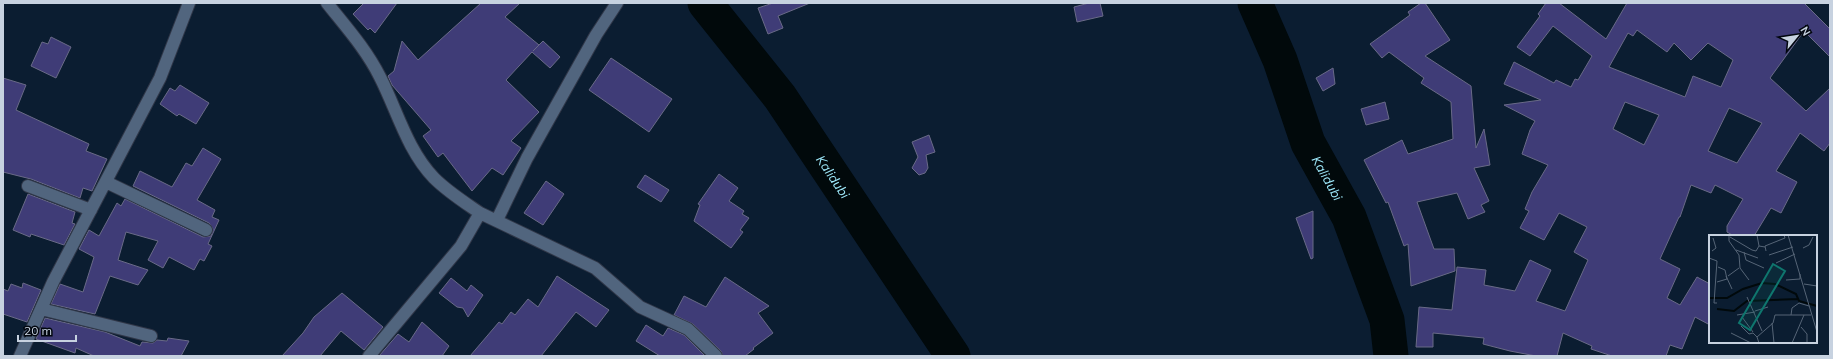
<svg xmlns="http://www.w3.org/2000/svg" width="1833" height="359" font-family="Mulish,sans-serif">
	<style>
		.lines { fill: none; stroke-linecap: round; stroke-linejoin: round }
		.river { stroke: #01090b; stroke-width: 35 }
		.building { fill: #3f3c77; stroke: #696a87; fill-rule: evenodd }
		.street-casing { stroke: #303748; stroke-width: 14 }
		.street { stroke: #51657e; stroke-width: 12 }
		.labels { text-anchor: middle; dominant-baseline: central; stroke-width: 4; stroke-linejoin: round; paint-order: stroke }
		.water-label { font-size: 13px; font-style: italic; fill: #9feafc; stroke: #02070f }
		.inset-river { fill: none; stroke: #01090b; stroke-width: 2 }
		.inset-road { fill: none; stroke: #566577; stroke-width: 1 }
		.view { fill: #0f766e; fill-opacity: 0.15; stroke: #0f766e; stroke-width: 2 }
		.inset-edge { fill: none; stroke: #c7d2e0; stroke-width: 2 }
	</style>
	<rect width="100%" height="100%" fill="#0b1d31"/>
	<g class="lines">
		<!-- river -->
		<g class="river">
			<path id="s1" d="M705,3L780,97L953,356"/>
			<path id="s2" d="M1255,3L1280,60L1308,143L1349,217L1387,320L1391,356"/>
		</g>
	</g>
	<!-- building -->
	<path class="building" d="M364,3H397L375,33L370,28L368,30L353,14Z
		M481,3H520L505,17L539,45L533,51L543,41L560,57L550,68L532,52L506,80L539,112L511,141L521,148L503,175L492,168L472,191L443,153L438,157L423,136L431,130L392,85L388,76L394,71L402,41L418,60Z
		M773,3H810L778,16L783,28L768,34L758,8Z
		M1089,3H1100L1103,16L1077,22L1074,7Z
		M1421,3H1425L1450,40L1425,56L1471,86L1476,148L1484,129L1490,165L1474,168L1489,201L1481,205L1485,212L1468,219L1457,193L1417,202L1434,249H1454L1455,271L1411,286L1408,244L1404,246L1388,202L1386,203L1364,160L1402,140L1408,154L1453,139L1451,102L1421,83L1424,78L1389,52L1382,58L1370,44L1410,15L1408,12Z
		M1546,3H1559L1606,39L1627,3H1804L1830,29V57L1804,31L1770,78L1806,111L1830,88V143L1824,151L1800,133L1776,171L1797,182L1781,213L1771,208L1754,236H1734L1727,232V226L1743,199L1715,185L1711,193L1691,185L1680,217H1679L1660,259L1680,269L1667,298L1680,305L1697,277L1710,284V325L1695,317L1682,349L1670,345L1666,356H1612L1591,349L1592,346L1563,333L1557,356H1536L1510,351L1483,344L1484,338L1433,333V347H1416L1419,307L1452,310L1457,267L1486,270L1484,285L1515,291L1530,260L1551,270L1536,301L1565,311L1588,260L1574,252L1587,227L1559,213L1544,240L1520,228L1529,211L1525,209L1532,192L1548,165L1522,154L1530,130L1535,121L1504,105L1541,100L1504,84L1514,62L1554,83L1556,80L1571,87L1575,79L1578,80L1592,56L1553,26L1530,56L1517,47L1540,16L1538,14ZM1637,30L1667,52L1674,43L1691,60L1708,43L1733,60L1721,87L1693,76L1685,97L1609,67L1628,33L1633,36ZM1625,102L1659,115L1644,145L1613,129ZM1729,108L1762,123L1737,163L1708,151Z
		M51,37L71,47L56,78L31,66L42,42L48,44Z
		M611,58L672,99L649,132L589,90Z
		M1333,68L1335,84L1323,91L1316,78Z
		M3,78L26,85L16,110L89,144L86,151L107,159L92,191L83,188L80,198L31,179L3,172Z
		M180,85L209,103L196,124L179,114L177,116L160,104L170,88L175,91Z
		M1385,102L1389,119L1366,125L1361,109Z
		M929,135L935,152L926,155L928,168L925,173L919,175L912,168L918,157L912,142Z
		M203,148L221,159L197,200L215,210L212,217L219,220L208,244L212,246L204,261L200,259L194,270L169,257L163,268L148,260L158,241L126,232L118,260L148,270L138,285L110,276L95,314L51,304L60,284L83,292L94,257L79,249L89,230L99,236L117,203L121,206L125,199L203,237L211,236L213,229L209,223L133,186L140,171L172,187L186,163L192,166Z
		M719,174L738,188L729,201L744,211L742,214L749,218L740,230L743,232L731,248L694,221L700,205L698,204Z
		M645,175L669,190L661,202L637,187Z
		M546,181L564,194L543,225L524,213Z
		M28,194L75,212L72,223L75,224L64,245L31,234L30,237L13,230Z
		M1313,211V258L1311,259L1296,218Z
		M557,276L609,310L596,327L576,312L541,356H470L499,322L502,324L511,312L515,315L528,299L538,307Z
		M725,277L769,306L758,313L773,333L753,348L754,349L745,356H723L721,351L693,324L674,315L684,296L706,307Z
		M451,278L467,291L471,285L483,295L468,317L463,308L457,307L439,293Z
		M23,283L41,290L27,322L3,314V289L8,291L11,284L22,288Z
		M342,293L383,327L364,350L341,331L320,356H282L303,333L314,317Z
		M45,318L105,332L140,346L142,342L153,343L157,340L167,341L168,338L189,341L181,356H94L76,348L75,353L36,339Z
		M422,322L449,346L442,356H379L398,334L409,342Z
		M646,325L663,336L668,328L684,335L705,356H660L636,341Z"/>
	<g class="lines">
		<defs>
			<path id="street" d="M327,3C346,27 366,49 380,77C397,110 407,150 434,178C448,192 464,202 480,213
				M106,182L206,230
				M28,186L91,210
				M497,220L527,158L596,35L617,3
				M41,309L151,336
				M20,356L53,282L160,78L189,3
				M369,356L461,246L480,213L595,268L640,307L688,329L716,356"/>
		</defs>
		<!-- street casing -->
		<use href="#street" class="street-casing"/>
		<!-- street -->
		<use href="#street" class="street"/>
	</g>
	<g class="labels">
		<!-- water labels -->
		<g class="water-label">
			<text stroke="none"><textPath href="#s1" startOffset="216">Kalidubi</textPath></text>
			<text stroke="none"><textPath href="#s2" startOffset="190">Kalidubi</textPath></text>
		</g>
	</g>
	<!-- overview -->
	<g transform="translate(1709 235)">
		<rect width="108" height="108" fill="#0b1d31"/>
		<path class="inset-river" d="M0,63H18L34,54L53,48L66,49L87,59L90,66L108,71M8,74L25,76L38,66L89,64"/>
		<path class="inset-road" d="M20,0V6L30,20L31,33L40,45M48,0L50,11L56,12M79,0L108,97M21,2L43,15L47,16L50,11M94,13L100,10L104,2M27,15L49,23M3,16L7,13L4,3M57,16L56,11L76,3L75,0M35,17L37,25L55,33M60,20L84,12M0,23L8,26L5,68H8M67,28L86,19M17,41L23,54M19,41L30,33M77,45L91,44V39M8,47L18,44L16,35L9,32M95,49L108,51M38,62L53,96M46,76L59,72M28,80L46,77M82,80L83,73L90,68L100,71M33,82L44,97M63,88L65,108M32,91L40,99L44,98L48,102M92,92L98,99V108M22,98L42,108M50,108L48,102L64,88L66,80H102M83,108L95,80"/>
		<path class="view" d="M64,29L76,36L41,95L30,88Z"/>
		<rect width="108" height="108" class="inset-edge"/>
	</g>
	<!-- border -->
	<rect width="1833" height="359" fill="none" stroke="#c7d2e0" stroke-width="8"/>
	<!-- north arrow -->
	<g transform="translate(1797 36) rotate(60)" stroke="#02070f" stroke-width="3" paint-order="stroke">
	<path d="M0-3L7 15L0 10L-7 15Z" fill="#c7d2e0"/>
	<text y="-6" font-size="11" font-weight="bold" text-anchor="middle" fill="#c7d2e0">N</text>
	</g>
	<!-- scale -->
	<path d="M18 335v6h58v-6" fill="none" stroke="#c7d2e0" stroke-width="2"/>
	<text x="24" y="335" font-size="12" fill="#c7d2e0" stroke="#02070f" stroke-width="3" paint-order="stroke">20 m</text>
</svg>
